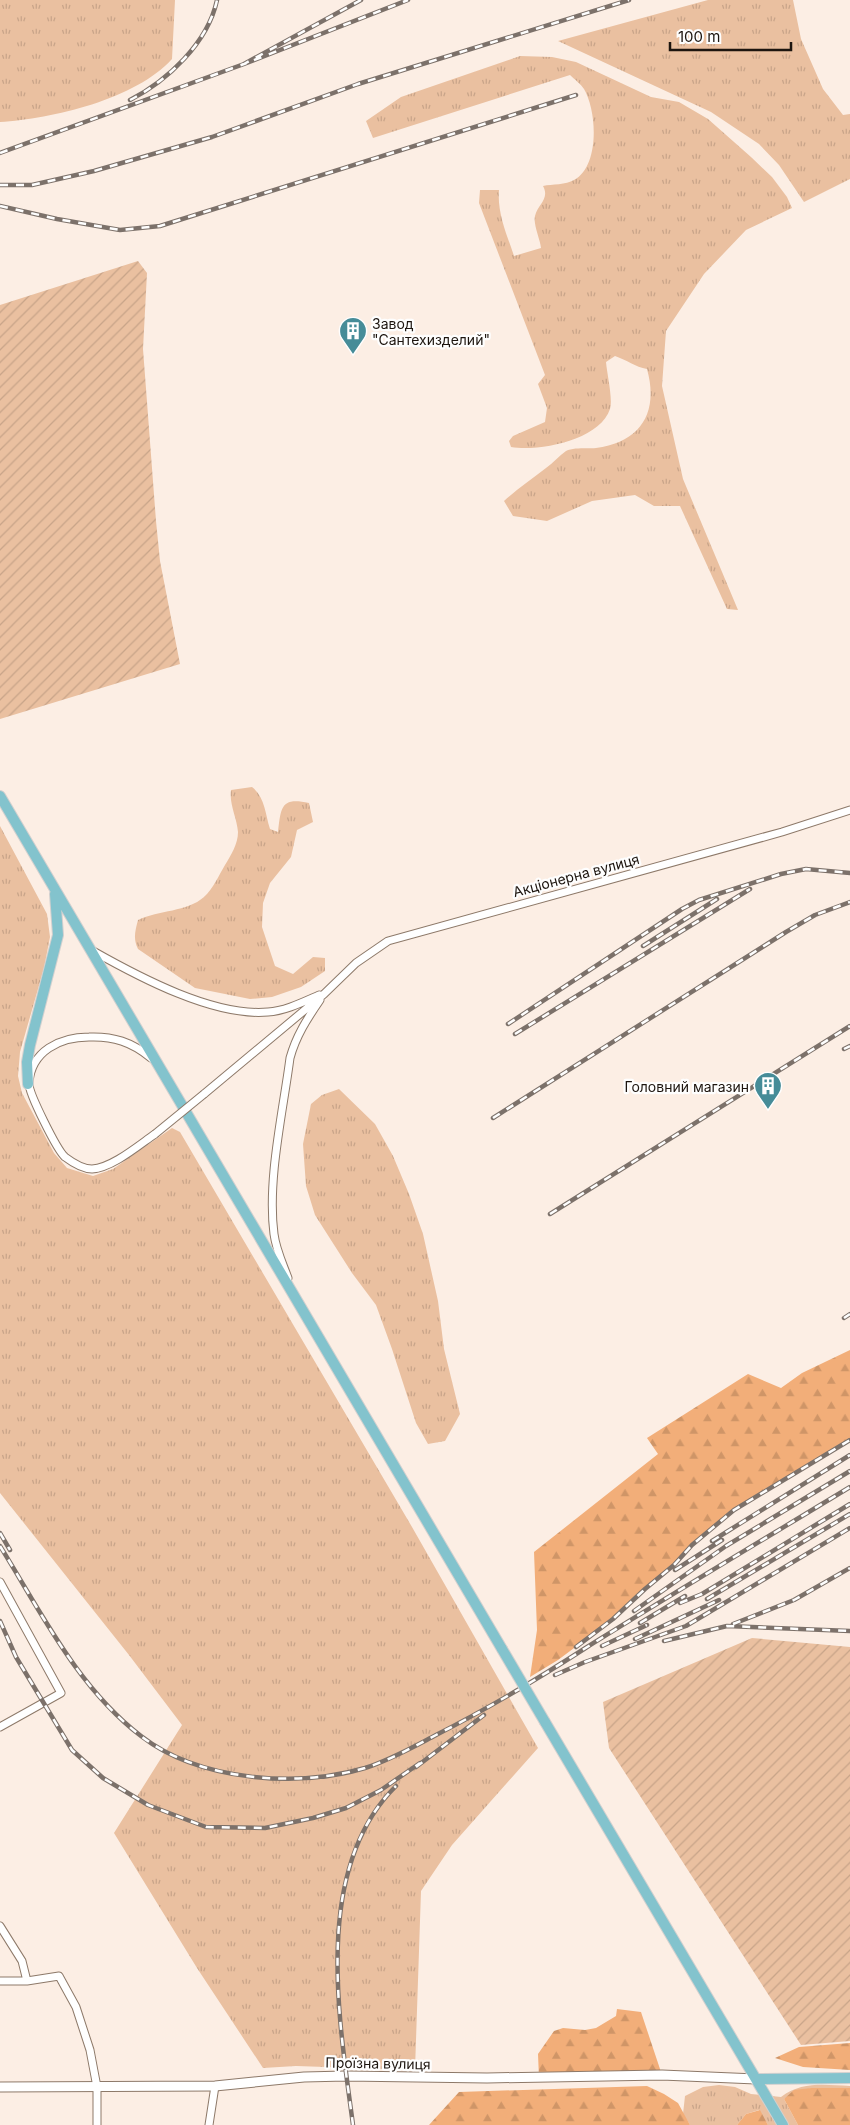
<svg xmlns="http://www.w3.org/2000/svg" width="850" height="2125" font-family="Inter,sans-serif">
	<style>
		.grass { fill: url(#grass-tufts) }
		.forest { fill: url(#forest-firs) }
		.garden { fill: url(#garden-furrows) }
		.lines { fill: none; stroke-linecap: round; stroke-linejoin: round }
		.minor-casing { stroke: #8d7969; stroke-width: 9 }
		.tertiary-casing { stroke: #8d7969; stroke-width: 11 }
		.primary-casing { stroke: #d2d0cf; stroke-width: 12 }
		.minor { stroke: #fff; stroke-width: 7 }
		.tertiary { stroke: #fff; stroke-width: 9 }
		.primary { stroke: #83c3cd; stroke-width: 10 }
		.rail-casing { stroke: #7c716a; stroke-width: 4.5 }
		.rail { stroke: #fefefe; stroke-width: 2.5; stroke-dasharray: 8; stroke-linecap: butt }
		.minor-bridge-casing { stroke: #8d7969; stroke-width: 9; stroke-linecap: butt }
		.primary-bridge-casing { stroke: #d2d0cf; stroke-width: 12; stroke-linecap: butt }
		.minor-bridge { stroke: #fff; stroke-width: 7 }
		.primary-bridge { stroke: #83c3cd; stroke-width: 10 }
		.labels { text-anchor: middle; dominant-baseline: central; stroke-width: 4.5; stroke-linejoin: round; paint-order: stroke }
		.poi-label { font-size: 14px; fill: #1d150f; stroke: #fefefe; text-anchor: start }
		.street-label { font-size: 14px; fill: #1d150f; stroke: #fefefe }
	</style>
	<defs>
		<pattern id="grass-tufts" width="24" height="20" patternUnits="userSpaceOnUse" patternTransform="scale(1.25)"><rect width="24" height="20" fill="#eac0a0"/><path d="M3 7l-1-3M5 7V3M7 7l1-3M15 17l-1-3M17 17v-4M19 17l1-3" fill="none" stroke="#c8a489"/></pattern>
		<pattern id="forest-firs" width="22" height="20" patternUnits="userSpaceOnUse" patternTransform="scale(1.25)"><rect width="22" height="20" fill="#f2ae79"/><path d="M5 1l3.5 6h-7zM16 11l3.5 6h-7z" fill="#cf9567"/></pattern>
		<pattern id="garden-furrows" width="10" height="10" patternUnits="userSpaceOnUse" patternTransform="scale(1.25)"><rect width="10" height="10" fill="#eac0a0"/><path d="M-1 1l2-2M0 10L10 0M9 11l2-2" fill="none" stroke="#c8a489"/></pattern>
	</defs>
	<rect width="100%" height="100%" fill="#fceee4"/>
	<!-- grass -->
	<path class="grass" d="M0,0H175L172,59C136,99 52,119 0,122Z
		M708,0H793L801,39L823,89L843,115L850,114V179L804,202L779,165L759,144L711,112L558,41Z
		M520,56L552,57L576,62L651,97L679,102L708,119L751,157L772,177L787,197L792,208L746,230L704,274L666,331L662,386L683,479L738,610L727,609L680,506H654L635,495L592,501L547,521L513,516L504,501C517,489 532,479 546,468C553,463 559,456 566,451C574,447 588,449 596,448C641,442 659,412 647,369C635,367 627,360 615,356L606,362C607,374 613,399 610,409C600,440 539,452 511,447L509,441L513,436L545,422L547,408L538,384L545,375L479,203L480,190H499C497,213 507,235 514,256L541,248C540,239 533,224 535,216C538,204 550,199 543,186C552,184 566,185 574,180C600,166 597,111 584,89C581,84 574,79 570,75L373,138L366,121L401,97Z
		M252,787C265,797 265,813 270,829L278,832C281,807 281,797 309,803L313,822L297,830L291,857L270,883L263,903L262,927L275,966L293,974L313,957L325,958V971L301,987L272,997L250,999L195,988L138,949C133,939 135,931 138,920C159,910 187,912 204,897C213,889 219,875 225,865C231,855 238,844 238,832C237,818 229,804 231,790Z
		M0,826L47,914L50,937L44,968L20,1052L18,1076L22,1093L54,1153L67,1168L93,1176L113,1169L172,1128L180,1132L412,1527L538,1748L452,1845L421,1891L415,2070L296,2066L263,2068L197,1968L114,1833L182,1725L129,1655L0,1493Z
		M339,1089L375,1124L393,1156L409,1194L423,1234L438,1301L444,1349L460,1414L445,1441L428,1444L416,1423L392,1349L376,1305L352,1273L315,1215L306,1186L303,1144L311,1104L322,1095Z
		M719,2085L735,2087L751,2094L781,2097C802,2081 825,2085 850,2086V2088H811L784,2099L798,2125H768L759,2110L746,2114L737,2125H690L683,2114L685,2096L703,2087Z"/>
	<!-- forest -->
	<path class="forest" d="M850,1350V1439L734,1510L692,1545L674,1565L645,1589L613,1619L558,1660L530,1677L537,1630L534,1552L658,1454L647,1438L748,1374L781,1388L802,1373Z
		M617,2009L641,2012L662,2075L539,2078L538,2054L554,2031L563,2028L585,2030L596,2028L616,2016Z
		M850,2043V2070L803,2067L775,2058L799,2047Z
		M647,2086L664,2094L678,2103L690,2125H429L459,2092Z
		M811,2088H850V2125H798L784,2099L794,2090Z
		M760,2110L768,2125H737L746,2114Z"/>
	<!-- garden -->
	<path class="garden" d="M138,261L147,273L143,349L156,521L160,561L180,664L0,719V305Z
		M752,1638L850,1647V2041L801,2045L609,1748L603,1702Z"/>
	<g class="lines">
		<defs>
			<path id="minor" d="M93,951C139,977 214,1017 268,1012C285,1011 303,1002 319,995
				M151,1058C132,1042 113,1036 89,1037C60,1037 31,1051 29,1083C28,1092 57,1150 65,1157C73,1163 82,1169 92,1169C112,1168 139,1145 155,1134
				M204,1094L324,994L356,963L388,941L782,832L850,810
				M288,1278C283,1264 276,1250 274,1234C267,1180 283,1112 290,1058C296,1036 307,1019 320,1000
				M0,1727L61,1693L0,1582
				M0,1926L22,1961L27,1981L59,1976L76,2007L90,2050L97,2087V2125
				M0,1981H27
				M209,2125L215,2086"/>
			<path id="tertiary" d="M0,2087L215,2086L304,2077L346,2076L487,2078L662,2075L756,2079"/>
			<path id="primary" d="M0,796L502,1649
				M28,1084L27,1062L30,1045L58,935L55,894
				M545,1722L783,2125
				M756,2079L850,2078"/>
		</defs>
		<!-- minor casing -->
		<use href="#minor" class="minor-casing"/>
		<!-- tertiary casing -->
		<use href="#tertiary" class="tertiary-casing"/>
		<!-- primary casing -->
		<use href="#primary" class="primary-casing"/>
		<!-- minor -->
		<use href="#minor" class="minor"/>
		<!-- tertiary -->
		<use href="#tertiary" class="tertiary"/>
		<!-- primary -->
		<use href="#primary" class="primary"/>
		<defs>
			<path id="rail" d="M361,0L244,64L408,0
				M130,100C167,81 208,43 217,0
				M0,153L244,64
				M0,185H32L94,171L212,137L358,84L629,0
				M0,206L57,219L120,230L160,226L576,95
				M643,946L717,899
				M508,1024L682,909L699,900L781,874L806,869L850,873
				M515,1034L750,889
				M844,1049L850,1046
				M493,1118L786,932L815,915L850,902
				M550,1214L850,1026
				M844,1318L850,1314
				M0,1533L10,1550
				M712,1541L850,1455
				M0,1546C41,1612 78,1688 141,1736C199,1781 297,1788 365,1768C390,1760 413,1747 436,1735C487,1709 536,1680 584,1649C672,1594 761,1541 850,1487
				M675,1570L722,1540
				M707,1599L850,1514
				M680,1603L702,1594L850,1504
				M634,1611L726,1546L850,1471
				M0,1621L16,1657L72,1750L103,1778L148,1805L206,1827L265,1828L313,1818L346,1808L381,1790L420,1763
				M640,1623L685,1596
				M733,1624L794,1600L850,1568
				M635,1639L719,1600
				M664,1641L727,1626L850,1631
				M602,1646L647,1625
				M576,1647L613,1619L645,1589L674,1565L692,1545L734,1510L850,1440
				M555,1675L585,1662L686,1626L850,1528
				M416,1767L484,1715
				M353,2125C339,2019 312,1869 396,1786"/>
		</defs>
		<!-- rail casing -->
		<use href="#rail" class="rail-casing"/>
		<!-- rail -->
		<use href="#rail" class="rail"/>
		<defs>
			<path id="minor-bridge" d="M155,1134L204,1094"/>
			<path id="primary-bridge" d="M502,1649L545,1722"/>
		</defs>
		<!-- minor-bridge casing -->
		<use href="#minor-bridge" class="minor-bridge-casing"/>
		<!-- primary-bridge casing -->
		<use href="#primary-bridge" class="primary-bridge-casing"/>
		<!-- minor-bridge -->
		<use href="#minor-bridge" class="minor-bridge"/>
		<!-- primary-bridge -->
		<use href="#primary-bridge" class="primary-bridge"/>
	</g>
	<!-- icons -->
	<defs>
		<symbol id="building-pin" viewBox="-11 -11 22 30"><path d="M0 17L-7.5 6A9.5 9.5 0 1 1 7.5 6Z" fill="#468c98" stroke="#fefefe"/><path d="M-4-6H4V6H1V3H-1V6H-4ZM-2.5-4.3h1.7v1.8h-1.7ZM.8-4.3h1.7v1.8H.8ZM-2.5-1h1.7V.8h-1.7ZM.8-1h1.7V.8H.8Z" fill="#fff"/></symbol>
	</defs>
	<g fill-rule="evenodd">
		<use href="#building-pin" x="337" y="315" width="32" height="43"/>
		<use href="#building-pin" x="752" y="1070" width="32" height="43"/>
	</g>
	<g class="labels">
		<!-- poi labels -->
		<g class="poi-label">
			<text x="372" y="323">Завод<tspan x="372" dy="16">"Сантехизделий"</tspan></text>
			<text x="749" y="1086" text-anchor="end">Головний магазин</text>
		</g>
		<!-- street labels -->
		<g class="street-label">
			<text transform="translate(576 875) rotate(-15)">Акціонерна вулиця</text>
			<text transform="translate(378 2063) rotate(1)">Проїзна вулиця</text>
		</g>
	</g>
	<!-- scale -->
	<path d="M670 42v8h121v-8" fill="none" stroke="#1d150f" stroke-width="2.5"/>
	<text x="678" y="42" font-size="15" fill="#1d150f" stroke="#fefefe" stroke-width="4" paint-order="stroke">100 m</text>
</svg>
